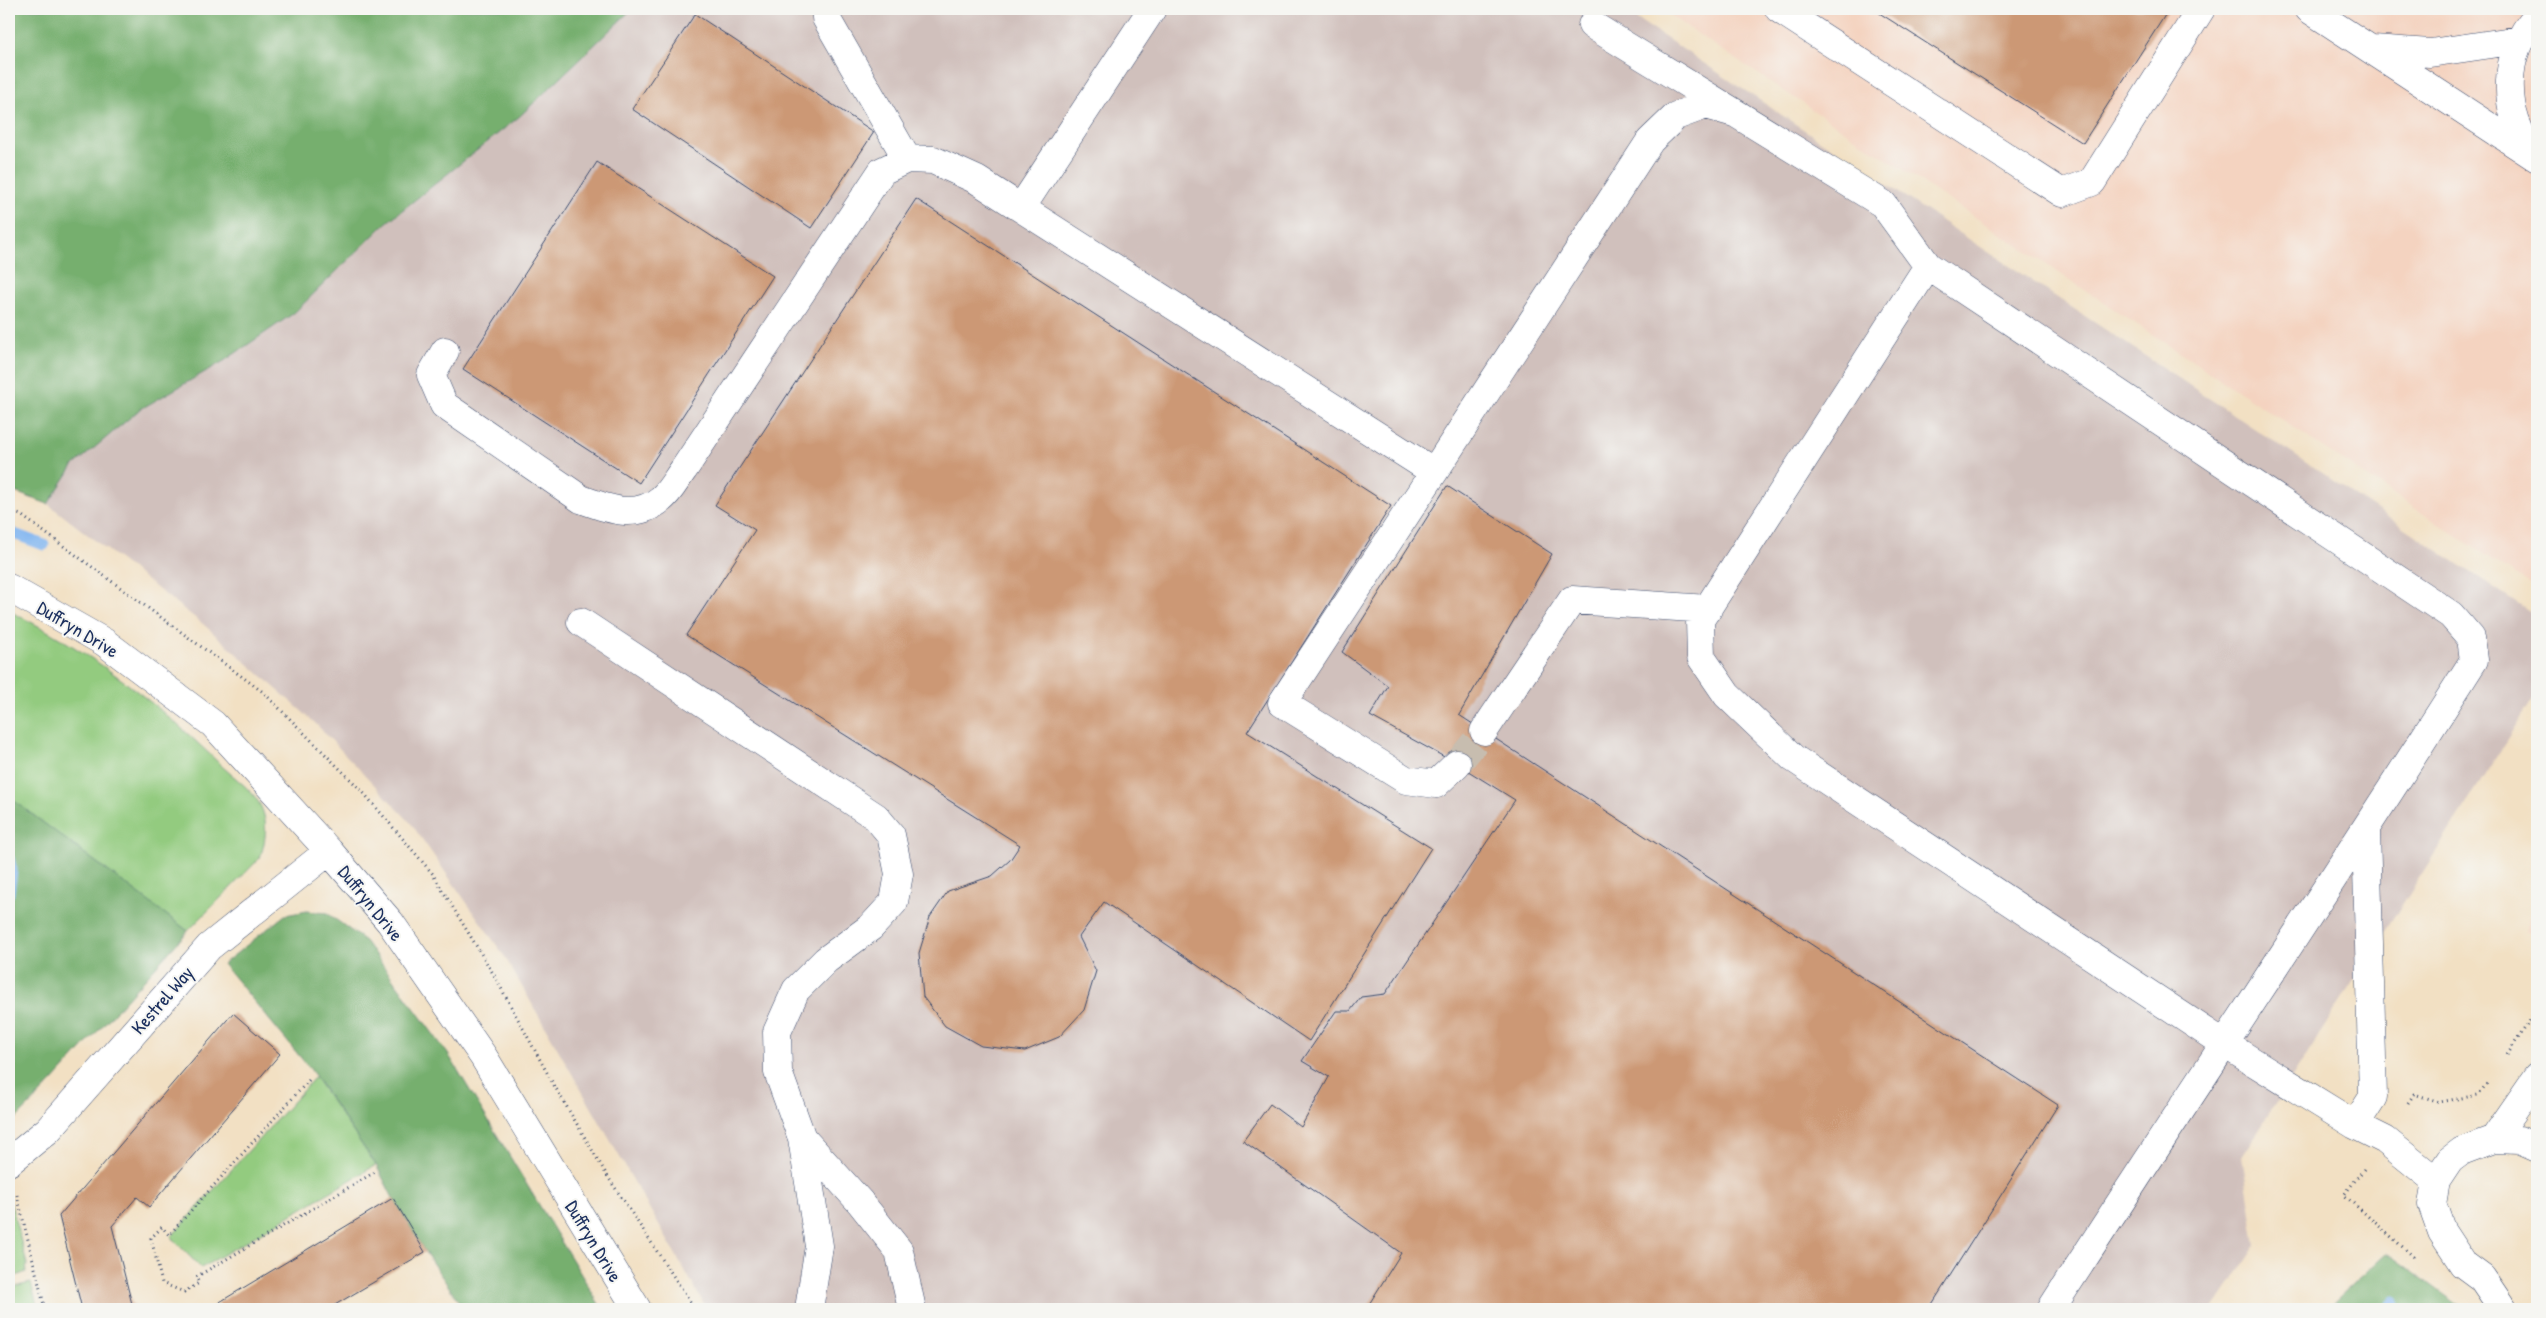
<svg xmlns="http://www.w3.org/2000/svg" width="2546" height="1318" font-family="'Patrick Hand',sans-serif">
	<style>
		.built { fill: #f4d3c0 }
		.industrial { fill: #d0c0bc }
		.green { fill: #93cb7f; stroke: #577d6e }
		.forest { fill: #76af6e; stroke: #486f66 }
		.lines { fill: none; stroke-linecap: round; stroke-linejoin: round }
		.stream { stroke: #82b6f0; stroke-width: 11 }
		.building { fill: #cc9874 }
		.minor-tunnel { stroke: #c7bdaf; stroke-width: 28; stroke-dasharray: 28 14; stroke-linecap: butt }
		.minor-casing { stroke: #3b4a6d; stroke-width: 29 }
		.path { stroke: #3b4a6d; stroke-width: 3; stroke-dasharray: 1 4; stroke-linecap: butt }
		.minor { stroke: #fff; stroke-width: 28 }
		.labels { text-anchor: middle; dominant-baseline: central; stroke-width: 4; stroke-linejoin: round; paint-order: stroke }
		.street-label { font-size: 19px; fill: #1b2f5e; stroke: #f6f6f2 }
	</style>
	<rect width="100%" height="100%" fill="#f6f6f2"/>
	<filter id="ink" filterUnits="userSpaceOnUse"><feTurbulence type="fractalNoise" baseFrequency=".02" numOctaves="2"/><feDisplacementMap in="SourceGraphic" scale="10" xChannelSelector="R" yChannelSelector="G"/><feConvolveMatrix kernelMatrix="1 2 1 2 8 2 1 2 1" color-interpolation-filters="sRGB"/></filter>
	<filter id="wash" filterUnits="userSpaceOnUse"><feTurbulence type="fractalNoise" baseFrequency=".0096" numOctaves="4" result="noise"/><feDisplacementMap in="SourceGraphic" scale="20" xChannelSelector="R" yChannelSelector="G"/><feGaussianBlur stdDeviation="1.12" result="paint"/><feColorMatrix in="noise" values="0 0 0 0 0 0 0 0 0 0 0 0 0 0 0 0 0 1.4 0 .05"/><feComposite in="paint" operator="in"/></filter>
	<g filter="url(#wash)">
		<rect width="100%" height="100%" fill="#f2e0c3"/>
		<!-- built -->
		<path class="built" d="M1660,9H2537V589Z
			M2537,895V935L2525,930Z"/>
		<!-- industrial -->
		<path class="industrial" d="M632,9H1622L2537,616V693L2242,1156L2256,1245L2213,1309H707L505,957L410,822L315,723L203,624L48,504L73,466L139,410L224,361L294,313L386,223L520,116Z"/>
		<!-- green -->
		<path class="green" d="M9,611C89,649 161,706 224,768C235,778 252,790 259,803C269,820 266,840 260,858L188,931L9,797Z
			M315,1077L376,1165L201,1268L171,1237Z
			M9,1197L27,1264L26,1272L9,1279Z
			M31,1283L38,1309H11L9,1288Z"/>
		<!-- forest -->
		<path class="forest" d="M9,9H632L520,116L386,223L294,313L224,361L139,410L73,466L48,504L9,490Z
			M9,797L188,931L51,1083L9,1126Z
			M307,911L327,913L365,941L448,1054L602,1309H464L425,1252L393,1198L376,1165L311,1070L223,964L285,915Z
			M2387,1253L2464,1309H2326Z"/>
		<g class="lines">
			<!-- stream -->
			<path class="stream" d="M9,532L44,545
				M9,859L12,870L9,893
				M2388,1309L2394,1302"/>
		</g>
		<g id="blocks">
			<!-- building -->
			<path class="building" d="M1873,9H2169L2083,143Z
				M695,14L874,132L811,228L632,109Z
				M597,162L773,276L639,483L463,369Z
				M916,199L1391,506L1247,732L1431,848L1309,1041L1104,902L1079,937L1096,971L1084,1010L1059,1037L1025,1051L981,1046L945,1026L923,997L919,953L930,917L948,891L992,876L1010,860L1020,845L686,635L755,530L715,505Z
				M1447,486L1552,554L1459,715L2058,1105L1929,1309H1366L1401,1253L1243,1141L1270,1104L1301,1127L1329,1077L1302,1061L1336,1011H1350L1361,997L1385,994L1515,800L1457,764L1370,716L1388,686L1342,652Z
				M233,1013L280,1054L149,1207L137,1197L112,1226L132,1304L143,1309H82L59,1216Z
				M393,1198L425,1252L328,1309H221L218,1303Z"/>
		</g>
	</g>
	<g filter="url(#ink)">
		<use href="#blocks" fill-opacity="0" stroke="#3b4a6d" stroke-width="1"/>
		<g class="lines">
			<!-- minor-tunnel -->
			<path class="minor-tunnel" d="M1457,764L1484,731"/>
			<defs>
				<path id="minor" d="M826,9V18L907,159
					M1779,9L2062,193L2092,182L2201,9
					M2309,9L2537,158
					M1592,25L1883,204L1928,266L2451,615L2471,638L2474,660C2336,878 2191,1092 2051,1309
					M2373,49L2430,53L2519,40
					M2533,152C2501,113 2502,52 2537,16
					M1021,208L1152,9
					M1928,266L1700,620L1701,657L1727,695L1793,758L2223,1043L2355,1125L2385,1140L2436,1181
					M445,351L431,375L444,405L581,499C608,509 636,520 661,499C670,492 677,478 684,469L882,171L907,159L933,160L977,180L1434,472L1650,141L1676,116L1706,105L1731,112
					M1434,472L1282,703L1406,780L1436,784L1457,764
					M9,588L104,642L213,724L329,851L390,922L483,1056L637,1309
					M581,622L876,817L891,835L899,874L894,902L871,927L826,960L796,990L777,1032L778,1072L802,1138L819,1246L809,1309
					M1484,731L1572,600L1708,609
					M2355,1125L2373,1097L2366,829
					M802,1138L860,1202L899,1251L912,1309
					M2494,1139L2537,1077
					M9,1162L48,1130L209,947L329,851
					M2503,1309L2482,1278L2463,1264L2442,1232L2432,1204L2436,1181L2450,1160L2462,1151L2494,1139L2519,1140L2537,1148"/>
			</defs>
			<!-- minor casing -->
			<use href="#minor" class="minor-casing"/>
			<!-- path -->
			<path class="path" d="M9,511L21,515L263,692L362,791L432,873L494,975L551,1080L608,1177L695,1309
				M2507,1055L2537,1010
				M309,1080L169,1235L162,1227L151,1238L162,1283L184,1292L199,1283L196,1277L375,1172
				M2408,1103L2414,1094L2440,1102L2478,1095L2489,1081
				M2364,1169L2344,1195L2414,1257
				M17,1195L45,1309"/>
			<!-- minor -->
			<use href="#minor" class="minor"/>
		</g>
	</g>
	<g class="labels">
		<!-- street labels -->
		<g class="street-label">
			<text transform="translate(78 629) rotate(31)">Duffryn Drive</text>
			<text transform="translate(371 903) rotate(51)">Duffryn Drive</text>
			<text transform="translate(162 1000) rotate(-49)">Kestrel Way</text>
			<text transform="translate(594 1241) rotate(59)">Duffryn Drive</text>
		</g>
	</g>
	<!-- margin -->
	<rect width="2546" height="1318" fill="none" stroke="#f6f6f2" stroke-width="30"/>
</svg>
